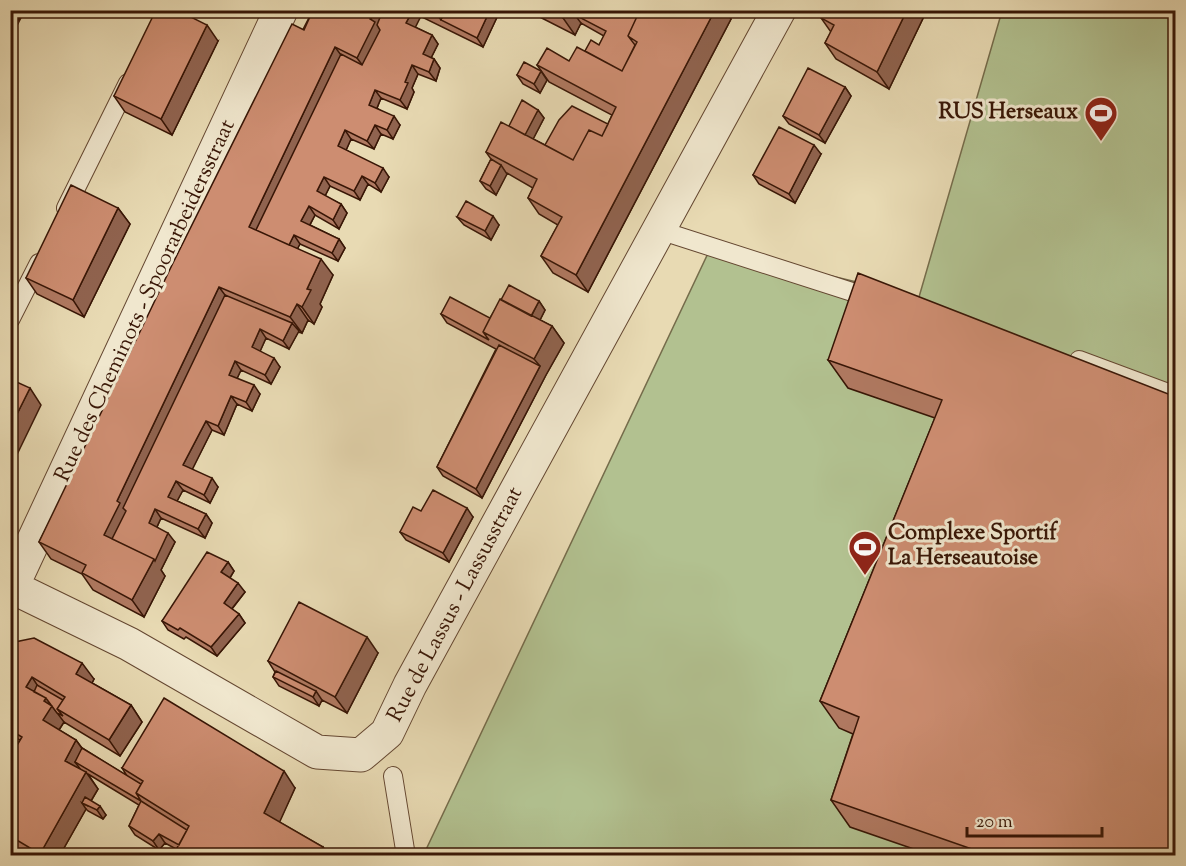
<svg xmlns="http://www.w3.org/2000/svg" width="1186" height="866" font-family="'Sorts Mill Goudy',serif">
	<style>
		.green { fill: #b2c190; stroke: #756c4b; stroke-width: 1.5 }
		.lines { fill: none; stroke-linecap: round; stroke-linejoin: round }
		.lane-casing { stroke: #644731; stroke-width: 20 }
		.street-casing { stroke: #644731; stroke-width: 35 }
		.lane { stroke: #f0e7ce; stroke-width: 18 }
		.street { stroke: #f0e7ce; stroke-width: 33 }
		.rail-casing { stroke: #381606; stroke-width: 7 }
		.rail { stroke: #f0e7ce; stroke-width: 4.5; stroke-dasharray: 14; stroke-linecap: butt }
		.wall { fill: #b07961; stroke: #381606; stroke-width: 1.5 }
		.shaded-wall { fill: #90634f; stroke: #381606; stroke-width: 1.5 }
		.building { fill: #cd8d71; stroke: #381606; stroke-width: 1.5 }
		.labels { text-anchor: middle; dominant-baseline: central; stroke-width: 6; stroke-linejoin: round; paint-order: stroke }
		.poi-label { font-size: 22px; font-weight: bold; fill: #381606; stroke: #f0e7ce; text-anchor: end }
		.street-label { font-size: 22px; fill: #381606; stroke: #f0e7ce }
	</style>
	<rect width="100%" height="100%" fill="#e8dab3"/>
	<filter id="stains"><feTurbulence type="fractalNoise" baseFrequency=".00333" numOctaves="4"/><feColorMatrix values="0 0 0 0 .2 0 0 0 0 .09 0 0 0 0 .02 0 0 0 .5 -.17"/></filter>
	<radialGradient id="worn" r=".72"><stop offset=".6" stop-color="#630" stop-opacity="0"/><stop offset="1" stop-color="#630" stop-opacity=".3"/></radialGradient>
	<!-- green -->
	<path class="green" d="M1002,11H1175V855L423,856L711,247L919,297Z"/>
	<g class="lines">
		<defs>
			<path id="lane" d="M66,208L128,83
				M659,230L874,299
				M10,320L39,263
				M1079,360L1176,396
				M393,776L406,856"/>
			<path id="street" d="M12,587L129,644L317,752L361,755L387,733L410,685L779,10
				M10,591L281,10"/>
		</defs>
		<!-- lane casing -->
		<use href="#lane" class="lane-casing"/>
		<!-- street casing -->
		<use href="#street" class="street-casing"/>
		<!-- lane -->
		<use href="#lane" class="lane"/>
		<!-- street -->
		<use href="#street" class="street"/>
		<defs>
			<path id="rail" d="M10,33L22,10"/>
		</defs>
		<!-- rail casing -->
		<use href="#rail" class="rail-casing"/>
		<!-- rail -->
		<use href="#rail" class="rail"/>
	</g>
	<!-- wall -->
	<path class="wall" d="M313,10H496L499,13L483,47L420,16L415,27L432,35L438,44L431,58L434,59L440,68L436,81L418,74L412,88L414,92L407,109L381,98L377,108L400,125L393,139L381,134L374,149L351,139L346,150L389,177L381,192L368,184L360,200L330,186L325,196L341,204L347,213L339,229L315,215L310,225L339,239L345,248L338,261L300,244L297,248L333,275L320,304L322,307L314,324L308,320L302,333L298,332L289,349L266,338L260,351L280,367L271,384L241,370L237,378L260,394L252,411L237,404L224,435L212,430L192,469L218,487L210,503L183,490L177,501L206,514L212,523L205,538L161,518L157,527L175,542L161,570L165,576L144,617L93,590L82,574L51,559L39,542Z
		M526,10H725L731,19L588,292L553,273L541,256L558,225L539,214L528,198L533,188L507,173L496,195L486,189L480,181L491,159L486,152L509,126L538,110L544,118L533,139L545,145L608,124L612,115L549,82L537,65L569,61L585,51L599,45L604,36L581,23L575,35Z
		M824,10H927L889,89L836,59L825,43L831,32L821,18Z
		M218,41L172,135L125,112L114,96Z
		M541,71L547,80L540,93L523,84L517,75Z
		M845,87L851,96L825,143L789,124L783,116Z
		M821,154L795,203L759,184L753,175Z
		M118,208L130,224L84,317L37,294L26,278Z
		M457,217L499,225L491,240L464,225Z
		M501,300L539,301L545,310L540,320L552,326L564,343L546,375L482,498L443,476L437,467L496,349L447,323L441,314L490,318Z
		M828,360L1176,397V855H931L850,827L831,800L853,734L839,728L820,701L935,418L848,388Z
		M421,511L473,517L449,562L406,540L400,532Z
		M228,562L234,571L230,578L245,592L232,609L239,614L245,623L217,656L186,637L184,639L168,630L162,621Z
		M10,650L94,679L92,683L131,705L142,722L120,756L64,722L59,730L76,740L82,748L127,776L122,768L295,788L279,822L323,847L328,855H183L180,851L165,843L159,850L135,835L129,826L139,805L88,774L98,789L91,801L106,815L103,819L88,811L86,809L60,855H26L10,846Z
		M378,653L347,713L322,700L319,706L279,686L273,677L275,672L268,661Z"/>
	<!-- shaded-wall -->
	<path class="shaded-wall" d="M374,10H393L369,74L357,58Z
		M413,10H417L421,16L413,32L406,23Z
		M437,10H457L441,20L436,13Z
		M490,10H496L499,13L483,47L477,38Z
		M567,10H587L575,15L581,23L575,35L563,18Z
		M715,10H725L731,19L588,292L576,275Z
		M907,10H927L889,89L877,72Z
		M207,25L218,41L172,135L161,119Z
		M432,35L438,44L429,62L423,54Z
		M335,47L347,63L263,238L249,227Z
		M434,59L440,68L436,81L429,72Z
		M412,65L418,74L412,88L414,92L407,109L400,100L405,82Z
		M541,71L547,80L540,93L534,84Z
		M845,87L851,96L825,143L819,135Z
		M375,90L381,98L375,113L369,105Z
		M538,110L544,118L529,147L522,139Z
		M394,116L400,125L393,139L387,130Z
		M375,125L381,134L374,149L367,141Z
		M345,130L351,139L344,155L338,146Z
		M814,145L821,154L795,203L789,194Z
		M501,165L507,174L496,195L490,186Z
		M383,168L389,177L381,192L375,183Z
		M362,176L368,184L360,200L354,191Z
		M324,177L330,186L323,200L317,191Z
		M341,204L347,213L339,229L333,220Z
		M309,206L315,215L307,230L301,221Z
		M118,208L130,224L84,317L73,300Z
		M493,216L499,225L491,240L485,231Z
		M294,235L300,244L293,257L287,249Z
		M339,239L345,248L338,261L332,253Z
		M321,259L333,275L320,304L322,307L314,324L302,307L307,289Z
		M219,287L231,303L118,547L104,535L117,501Z
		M539,301L545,310L536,328L530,319Z
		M297,304L308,320L302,333L290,317Z
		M292,323L299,331L289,349L283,341Z
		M552,326L564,343L546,375L482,498L476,489L540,366L534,359Z
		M260,329L266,338L258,356L252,347Z
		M274,358L280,367L271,384L265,375Z
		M235,361L241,370L235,383L229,375Z
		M254,385L260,394L252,411L246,402Z
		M30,388L41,405L10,469V428Z
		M231,396L237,404L224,435L218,426Z
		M206,421L212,430L190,474L183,465Z
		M212,478L218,487L210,503L204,495Z
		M176,481L183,490L175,505L168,497Z
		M467,508L473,517L449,562L443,553Z
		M155,509L161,518L155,531L149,523Z
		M206,514L212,523L205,538L198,529Z
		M168,533L175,542L161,570L165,576L144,617L132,600Z
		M228,562L234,571L228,581L221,572Z
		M238,583L245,592L230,611L224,603Z
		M239,614L245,623L217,656L211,647Z
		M367,637L378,653L347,713L335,697Z
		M82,663L94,679L88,691L76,674Z
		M32,677L43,694L40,700L26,687Z
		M316,691L322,700L319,706L313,697Z
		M46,698L64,722L55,736L43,720L44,701Z
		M131,705L142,722L120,756L109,740Z
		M76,740L88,757L75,762L81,770L65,761Z
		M284,771L295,788L276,830L264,813Z
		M86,772L98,789L88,806L82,803L86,809L60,855H41L40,854Z
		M100,806L106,815L103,819L97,810Z
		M159,834L165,843L159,850L153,841Z
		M323,847L328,855H318Z"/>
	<!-- building -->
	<path class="building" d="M156,10H177L207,25L161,119L114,96Z
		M313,10H374L370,19L375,22L357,58L335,47L249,227L321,259L307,289L311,290L302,307L297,304L290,317L219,287L117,501L120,503L104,535L154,559L132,600L82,573L86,565L39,542L172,265L292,24L304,30Z
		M383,10H413L406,23L432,35L423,54L434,59L429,72L412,65L405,82L408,83L400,100L375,90L369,105L394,116L387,130L375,125L367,141L345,130L338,146L383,168L375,183L362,176L354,191L324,177L317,191L341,204L333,220L309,206L301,221L339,239L332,253L294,235L289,245L256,230L341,54L362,65L380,30L377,25Z
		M446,10H490L477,38L441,20Z
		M548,10H567L563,18Z
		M577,10H640L628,36L635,45L622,71L585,51L591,40L599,45L606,31L575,15Z
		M640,10H715L576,275L541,256L562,217L528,198L537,179L486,152L501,122L573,160L589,130L602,136L616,107L537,65L547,48L569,61L577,47L622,71L637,42L628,36Z
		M824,10H907L877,72L825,43L834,25L821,18Z
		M524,62L541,71L534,84L517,75Z
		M808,68L845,87L819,135L783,116Z
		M522,100L538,110L525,135L509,126Z
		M572,106L608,124L602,136L589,130L573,160L545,145L559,120Z
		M779,127L814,145L789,194L753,175Z
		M491,159L501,165L490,186L480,181Z
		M71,185L118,208L73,300L26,278Z
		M466,201L493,216L485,231L457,217Z
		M858,273L1176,397V855H989L831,800L859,717L820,701L942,400L828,360Z
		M509,285L539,301L531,316L501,300Z
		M225,295L292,323L283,341L260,329L252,347L274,358L265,375L235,361L229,375L254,385L246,402L231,396L218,426L206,421L183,465L212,478L204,495L176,481L168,497L206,514L198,529L155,509L149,523L168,533L155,561L154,559L112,539L126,511L123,508Z
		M450,297L490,318L483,332L489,340L441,314Z
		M500,299L552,326L534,359L483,332Z
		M499,345L540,366L476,489L437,467Z
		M10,379L30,388L10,428Z
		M433,490L467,508L443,553L400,532L413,507L421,511Z
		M207,552L228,562L221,572L238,583L224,603L239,614L211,647L180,628L178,630L162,621Z
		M299,602L367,637L335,697L268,661Z
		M34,638L82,663L76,674L131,705L109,740L57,709L65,697L32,677L26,687L46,698L44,701L52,706L43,720L76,740L65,761L86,772L40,854L10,836V750L13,752L22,737L10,730V650L15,642Z
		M276,671L316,691L313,697L273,677Z
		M37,685L63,700L57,709L63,716L57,713L46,698L34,692Z
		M164,698L284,771L264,813L323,847L318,855H191L177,848L189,826L136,793L143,781L122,768Z
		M10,735L20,740L13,752L10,750Z
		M82,748L141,784L136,793L141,801L75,762Z
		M85,797L100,806L97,810L82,803Z
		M141,801L187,830L179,845L159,834L153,841L129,826Z"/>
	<!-- icons -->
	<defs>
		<symbol id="stadium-pin" viewBox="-11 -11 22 30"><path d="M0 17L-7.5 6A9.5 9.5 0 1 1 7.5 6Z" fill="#8f2418" stroke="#f0e7ce"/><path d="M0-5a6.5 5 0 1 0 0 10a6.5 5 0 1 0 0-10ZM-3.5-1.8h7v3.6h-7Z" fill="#fff"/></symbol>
	</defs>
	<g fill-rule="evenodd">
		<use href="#stadium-pin" x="1082" y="94" width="38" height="52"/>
		<use href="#stadium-pin" x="846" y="528" width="38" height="52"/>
	</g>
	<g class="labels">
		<!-- poi labels -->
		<g class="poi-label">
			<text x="1078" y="113">RUS Herseaux</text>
			<text x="888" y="534" text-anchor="start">Complexe Sportif<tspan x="888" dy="25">La Herseautoise</tspan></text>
		</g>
		<!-- street labels -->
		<g class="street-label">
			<text transform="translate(146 301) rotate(-65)">Rue des Cheminots - Spoorarbeidersstraat</text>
			<text transform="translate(456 605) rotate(-62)">Rue de Lassus - Lassusstraat</text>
		</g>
	</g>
	<!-- margin -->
	<rect width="1186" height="866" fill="none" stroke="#e8dab3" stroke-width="36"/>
	<rect x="12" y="12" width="1162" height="842" fill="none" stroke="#381606" stroke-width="3"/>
	<rect x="18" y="18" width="1150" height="830" fill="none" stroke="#381606" stroke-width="1.5"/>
	<!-- scale -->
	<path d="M967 827v9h135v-9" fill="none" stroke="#381606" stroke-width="3"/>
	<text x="976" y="827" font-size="18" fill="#381606" stroke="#f0e7ce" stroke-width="4.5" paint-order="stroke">20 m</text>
	<rect width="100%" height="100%" filter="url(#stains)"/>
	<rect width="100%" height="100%" fill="url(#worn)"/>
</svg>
